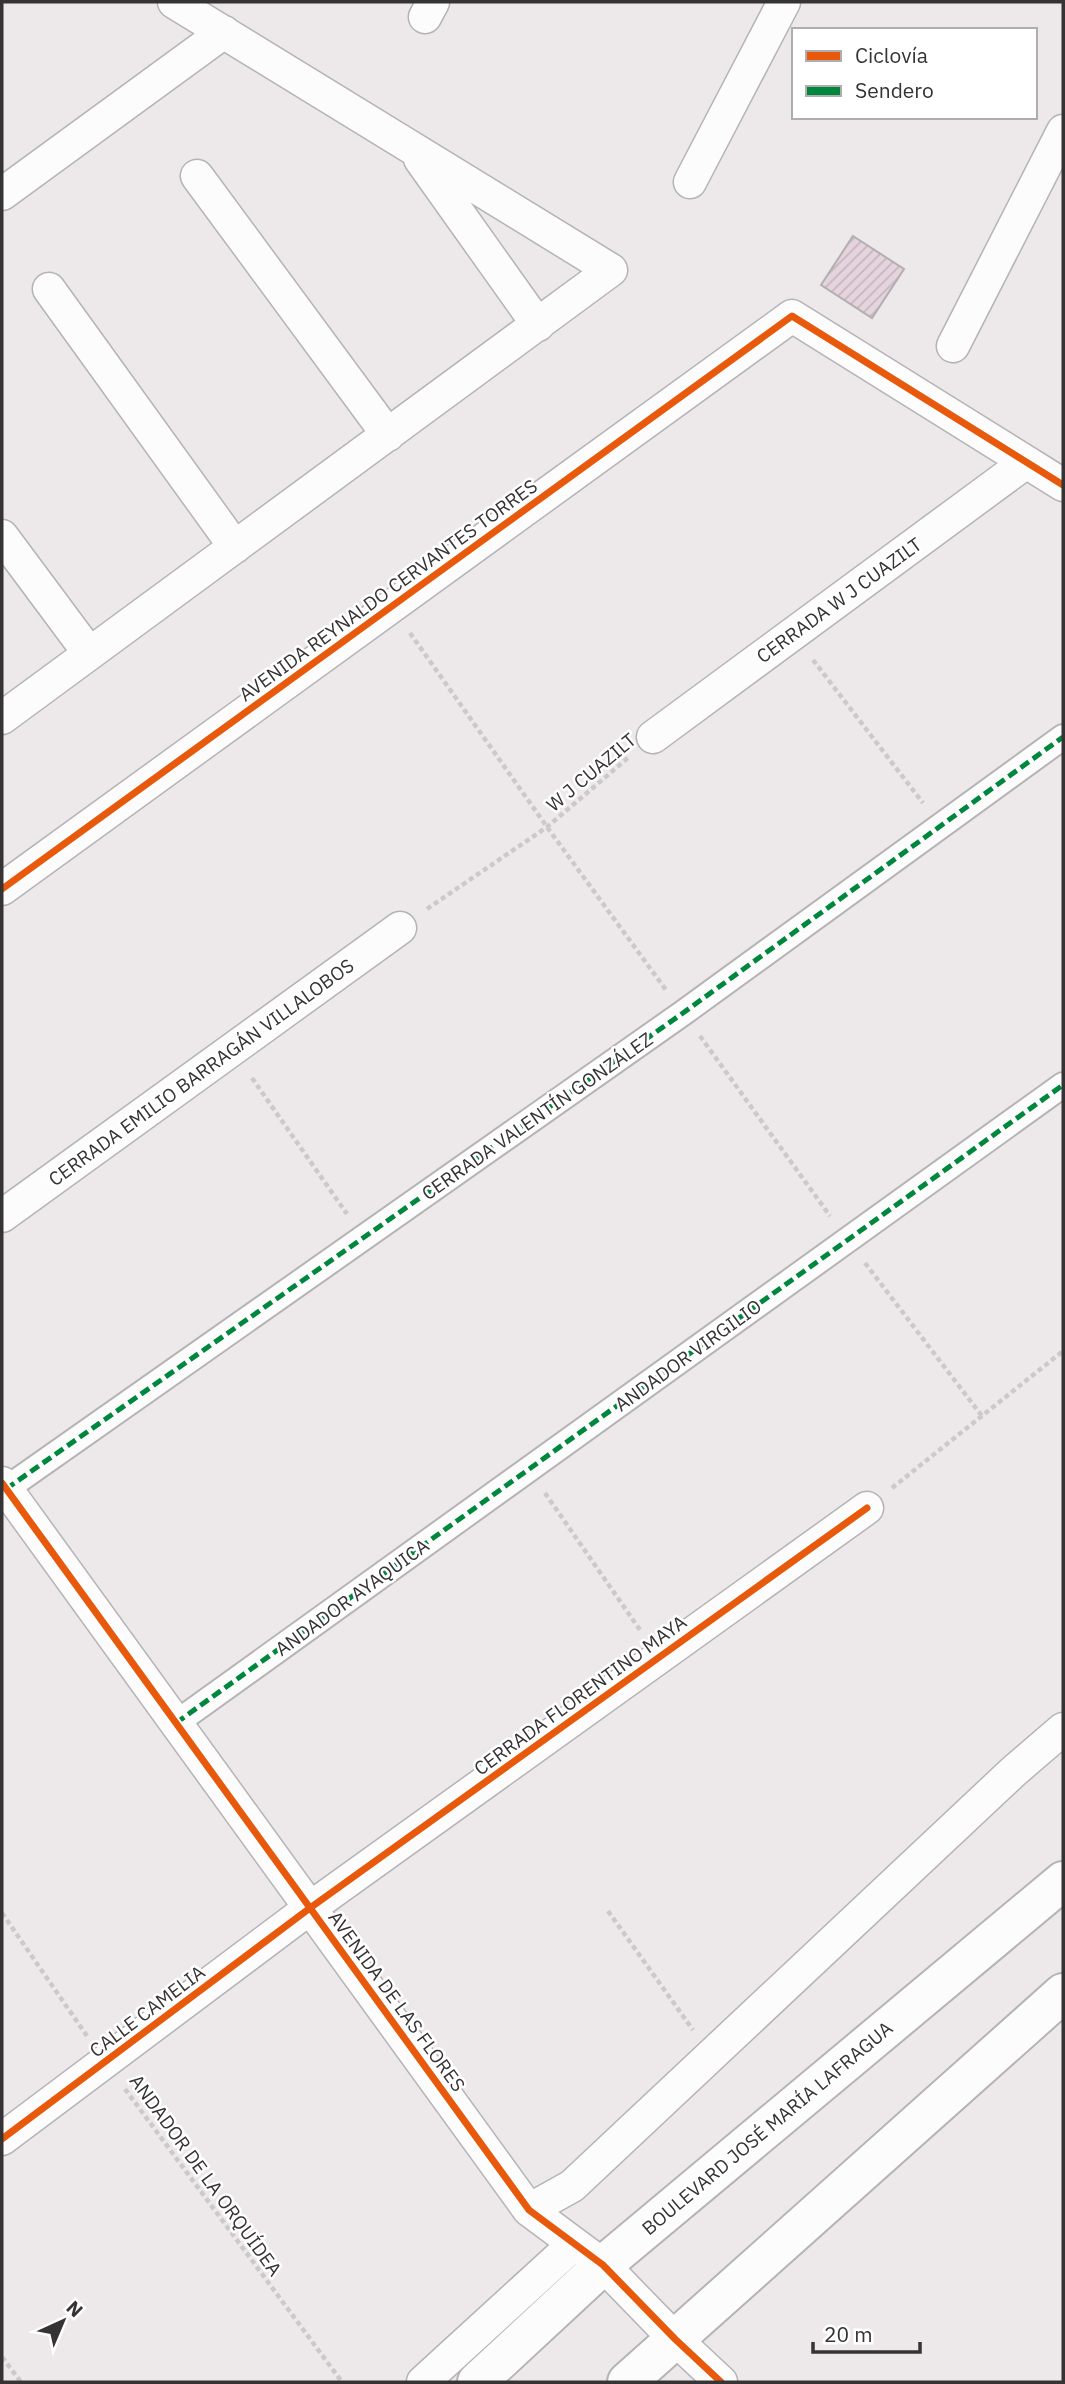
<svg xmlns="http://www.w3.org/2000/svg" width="1065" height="2384" font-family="'IBM Plex Sans',sans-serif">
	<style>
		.building { fill: url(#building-hatch); stroke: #b2afb1; stroke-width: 2 }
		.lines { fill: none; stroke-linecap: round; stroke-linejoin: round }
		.pedestrian-casing { stroke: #b6b3b5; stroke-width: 28 }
		.minor-casing { stroke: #b6b3b5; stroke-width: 35 }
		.secondary-casing { stroke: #b6b3b5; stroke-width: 42 }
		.path { stroke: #cbc9ca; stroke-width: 4.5; stroke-dasharray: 5 3.5; stroke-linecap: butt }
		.pedestrian { stroke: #fcfcfc; stroke-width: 24 }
		.minor { stroke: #fcfcfc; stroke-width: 32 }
		.secondary { stroke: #fcfcfc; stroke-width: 38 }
		.quiet { stroke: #00873e; stroke-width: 5; stroke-dasharray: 10 5; stroke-linecap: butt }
		.cycleway-casing { stroke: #fff; stroke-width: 11 }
		.cycleway { stroke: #e8590c; stroke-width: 7 }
		.labels { text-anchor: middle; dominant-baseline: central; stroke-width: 5; stroke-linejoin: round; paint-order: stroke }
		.street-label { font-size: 19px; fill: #363334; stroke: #fff }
	</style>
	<defs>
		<pattern id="building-hatch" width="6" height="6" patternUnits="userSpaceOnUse" patternTransform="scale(1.75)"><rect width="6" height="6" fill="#e5d3dd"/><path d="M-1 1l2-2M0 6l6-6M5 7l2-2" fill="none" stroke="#c5b6be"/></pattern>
	</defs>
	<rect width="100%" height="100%" fill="#ede9eb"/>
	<!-- building -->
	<path class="building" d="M853,236L904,269L872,318L821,285Z"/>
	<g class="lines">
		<defs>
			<path id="pedestrian" d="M6,1489L683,1013L1063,737
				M176,1723L1063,1085"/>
			<path id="minor" d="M425,17L433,2
				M420,159L538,325
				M197,176L388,435
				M690,182L784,2
				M2,194L224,32
				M49,289L235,547
				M953,346L1063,131
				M2,536L89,653
				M2,718L611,270L174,2
				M653,737L1025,463
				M2,889L792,316L1063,485
				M2,1216L400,928
				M2,1483L529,2210L603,2265L675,2339L721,2382
				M2,2139L310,1908L867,1508
				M529,2210L572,2186L1013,1772L1063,1729
				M423,2382L574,2244"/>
			<path id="secondary" d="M477,2382L603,2265L1063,1881
				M627,2382L1063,1993"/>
		</defs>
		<!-- pedestrian casing -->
		<use href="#pedestrian" class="pedestrian-casing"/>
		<!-- minor casing -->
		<use href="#minor" class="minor-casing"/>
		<!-- secondary casing -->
		<use href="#secondary" class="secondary-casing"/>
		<!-- path -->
		<path class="path" d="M410,633L547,827L666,990
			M813,660L923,803
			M427,909L547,827L629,757
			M700,1036L830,1216
			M252,1078L347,1214
			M865,1263L982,1416
			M892,1488L1063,1351
			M545,1493L640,1630
			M608,1911L693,2030
			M2,1913L87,2036
			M125,2089L342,2382
			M2,2357L21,2382"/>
		<!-- pedestrian -->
		<use href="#pedestrian" class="pedestrian"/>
		<!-- minor -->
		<use href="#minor" class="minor"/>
		<!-- secondary -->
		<use href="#secondary" class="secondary"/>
		<!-- quiet -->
		<path class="quiet" d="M6,1489L683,1013L1063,737
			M176,1723L1063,1085"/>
		<defs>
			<path id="cycleway" d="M2,889L792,316L1063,485
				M2,1483L529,2210L603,2265L675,2339L721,2382
				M2,2139L310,1908L867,1508"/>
		</defs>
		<!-- cycleway casing -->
		<use href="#cycleway" class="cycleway-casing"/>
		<!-- cycleway -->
		<use href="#cycleway" class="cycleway"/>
	</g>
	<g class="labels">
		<!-- street labels -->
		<g class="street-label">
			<text transform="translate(388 590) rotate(-36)">AVENIDA REYNALDO CERVANTES TORRES</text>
			<text transform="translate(839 600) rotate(-36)">CERRADA W J CUAZILT</text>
			<text transform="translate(591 772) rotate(-40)">W J CUAZILT</text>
			<text transform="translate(201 1072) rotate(-36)">CERRADA EMILIO BARRAGÁN VILLALOBOS</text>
			<text transform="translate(537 1116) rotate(-35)">CERRADA VALENTÍN GONZÁLEZ</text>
			<text transform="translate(688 1355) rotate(-36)">ANDADOR VIRGILIO</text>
			<text transform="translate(352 1597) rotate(-36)">ANDADOR AYAQUICA</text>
			<text transform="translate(580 1695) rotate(-36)">CERRADA FLORENTINO MAYA</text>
			<text transform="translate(397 2001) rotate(54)">AVENIDA DE LAS FLORES</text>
			<text transform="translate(147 2011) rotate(-37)">CALLE CAMELIA</text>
			<text transform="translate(767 2128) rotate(-40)">BOULEVARD JOSÉ MARÍA LAFRAGUA</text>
			<text transform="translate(206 2175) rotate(54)">ANDADOR DE LA ORQUÍDEA</text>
		</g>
	</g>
	<!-- border -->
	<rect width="1065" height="2384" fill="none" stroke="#363334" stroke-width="7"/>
	<!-- legend -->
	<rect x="792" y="28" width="245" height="91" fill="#ffffff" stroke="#afadae" stroke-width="2"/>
	<rect x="806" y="51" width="35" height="10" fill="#e8590c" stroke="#afadae" stroke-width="2"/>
	<text x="855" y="63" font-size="21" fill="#363334">Ciclovía</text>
	<rect x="806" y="86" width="35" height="10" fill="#00873e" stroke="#afadae" stroke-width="2"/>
	<text x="855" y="98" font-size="21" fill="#363334">Sendero</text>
	<!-- north arrow -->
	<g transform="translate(63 2321) rotate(44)" stroke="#ffffff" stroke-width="5" paint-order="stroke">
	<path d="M0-5L12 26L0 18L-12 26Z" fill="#363334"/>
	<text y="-10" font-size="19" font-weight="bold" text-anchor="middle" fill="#363334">N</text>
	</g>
	<!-- scale -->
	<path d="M813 2342v10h107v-10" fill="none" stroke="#363334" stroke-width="3.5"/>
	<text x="824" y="2342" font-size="21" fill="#363334" stroke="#ffffff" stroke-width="5" paint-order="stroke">20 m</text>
</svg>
